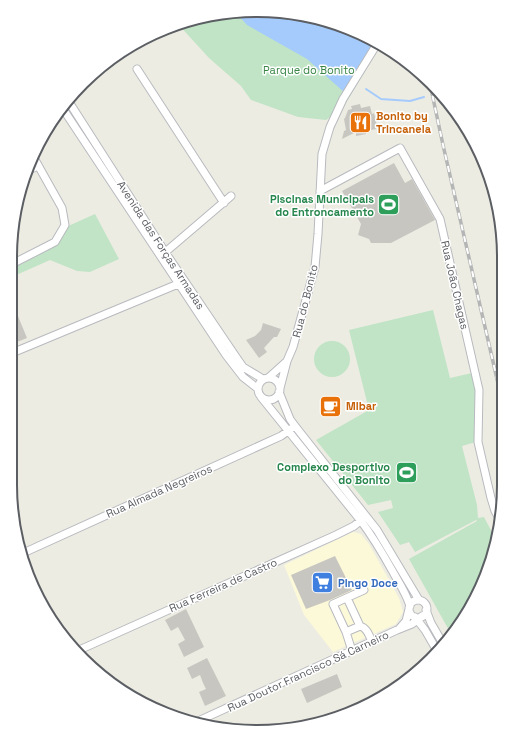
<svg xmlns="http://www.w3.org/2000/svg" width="514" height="742" font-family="'Space Grotesk',sans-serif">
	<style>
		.commercial { fill: #fcf9d9 }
		.green { fill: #c0e4c5 }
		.water { fill: #a5cbfc }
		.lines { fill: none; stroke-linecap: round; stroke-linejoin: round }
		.stream { stroke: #a5cbfc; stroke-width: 2 }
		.building { fill: #c8c6c0 }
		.minor-casing { stroke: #b8babf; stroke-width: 9 }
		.minor { stroke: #fff; stroke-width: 7 }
		.rail-casing { stroke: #b4b5b5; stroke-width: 3.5 }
		.rail { stroke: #fff; stroke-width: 2; stroke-dasharray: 6; stroke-linecap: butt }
		.labels { text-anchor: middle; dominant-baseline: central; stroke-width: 3; stroke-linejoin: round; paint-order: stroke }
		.park-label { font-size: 11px; fill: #398546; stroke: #fff }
		.food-label { font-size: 11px; font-weight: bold; fill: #c56008; stroke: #fff; text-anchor: start }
		.leisure-label { font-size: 11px; font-weight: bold; fill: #27864d; stroke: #fff; text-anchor: end }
		.street-label { font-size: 11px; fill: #5b5e63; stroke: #fff }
		.shop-label { font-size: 11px; font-weight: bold; fill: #366cbe; stroke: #fff; text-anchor: start }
		.rim { fill: none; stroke: #5b5e63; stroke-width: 2 }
	</style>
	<rect width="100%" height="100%" fill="#edece3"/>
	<!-- commercial -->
	<path class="commercial" d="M353,532L361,534L369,544L399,598L403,612L396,624L333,652L304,615L284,565Z"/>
	<!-- green -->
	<path class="green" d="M273,11L366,35L380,46L343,108L326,120L298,117L251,100L241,86L209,58L177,23Z
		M95,214L119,259L90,272L77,271L50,260L14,276V266L54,245L66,227Z
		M433,310L450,378L472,373L478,396L476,442L462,446L477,505L478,518L484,517L494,536L479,594L450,632L409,559L477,521L476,520L415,552L409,542L400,545L378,512L393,508L391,500L368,505L316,440L369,410L349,330Z
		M314 359a18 18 0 1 1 36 0a18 18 0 1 1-36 0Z"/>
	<!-- water -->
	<path class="water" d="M273,11L353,32C359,37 367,36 374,42L345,93L307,59L247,25L238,15Z"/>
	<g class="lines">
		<!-- stream -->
		<path class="stream" d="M366,89L381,99L410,101L424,97"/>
	</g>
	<!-- building -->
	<path class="building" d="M360,104L361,108L370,106L372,114L374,113L377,125L375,126L376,129L366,131V134L356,136V132L342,139L344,131L346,130L344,119L345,118L348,110L352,109L351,106Z
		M394,163L405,183L412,179L435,220L391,243H371L369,239L358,235L361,224L342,191Z
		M13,304L27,338L12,344L13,312Z
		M263,323L281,329L277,337H274L264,348L267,352L259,358L246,340L255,336L261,330Z
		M335,556L352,590L330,600L306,609L291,575Z
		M186,609L204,647L184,657L178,644L185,640L178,627L171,631L165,620Z
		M207,658L226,696L205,706L199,692L206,689L203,683L200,675L192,679L187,668Z
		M337,674L342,687L307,703L301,689Z"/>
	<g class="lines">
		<defs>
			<path id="minor" d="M137,69L224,203
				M69,102L165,252L234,354L243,367L263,379
				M63,109L226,355L243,377L257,388
				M29,170L38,166
				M320,191L400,148L440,219L479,390L478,442L491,498L495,511L499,518
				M162,255L231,196
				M14,263L55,242L65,225L62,208L34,158
				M12,353L178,284
				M258 389a11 11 0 1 1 22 0a11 11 0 1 1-22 0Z
				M268,378L277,370L287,361
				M280,388L287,361L293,347L315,267L318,234L322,154L330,127L343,99L377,44
				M279,392L290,419L295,426L377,530L419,600
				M261,397L361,521C373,537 383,554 393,572C399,583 406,593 410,606
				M21,554L281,436L295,426
				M347,598L360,626
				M409 609a9 9 0 1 1 18 0a9 9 0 1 1-18 0Z
				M426,610L431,623L442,642
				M415,617L425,630L436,649
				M399,629L406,621L409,609
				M346,632L333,604L364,590
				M77,651L336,535L354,526L366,516
				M352,651L346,632L360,626C367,628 369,635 372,642
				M196,722L397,630L412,624L422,616"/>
		</defs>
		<!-- minor casing -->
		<use href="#minor" class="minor-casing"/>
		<!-- minor -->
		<use href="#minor" class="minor"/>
		<defs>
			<path id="rail" d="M430,84L443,145L503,405"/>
		</defs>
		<!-- rail casing -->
		<use href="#rail" class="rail-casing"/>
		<!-- rail -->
		<use href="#rail" class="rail"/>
	</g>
	<!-- icons -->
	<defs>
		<symbol id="restaurant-square" viewBox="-11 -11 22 22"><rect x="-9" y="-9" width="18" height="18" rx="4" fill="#e8710a" stroke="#fff"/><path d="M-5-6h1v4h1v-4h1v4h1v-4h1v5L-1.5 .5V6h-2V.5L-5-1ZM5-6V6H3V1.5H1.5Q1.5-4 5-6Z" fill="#fff"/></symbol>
		<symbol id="stadium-square" viewBox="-11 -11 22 22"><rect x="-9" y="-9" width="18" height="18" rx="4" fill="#2e9e5b" stroke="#fff"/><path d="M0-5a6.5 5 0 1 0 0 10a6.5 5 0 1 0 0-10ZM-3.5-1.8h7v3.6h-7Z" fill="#fff"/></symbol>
		<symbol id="cafe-square" viewBox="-11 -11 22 22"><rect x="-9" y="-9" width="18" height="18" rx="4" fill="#e8710a" stroke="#fff"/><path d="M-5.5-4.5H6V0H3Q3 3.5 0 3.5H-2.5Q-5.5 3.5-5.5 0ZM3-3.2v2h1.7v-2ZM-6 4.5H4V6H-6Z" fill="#fff"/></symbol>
		<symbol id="supermarket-square" viewBox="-11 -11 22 22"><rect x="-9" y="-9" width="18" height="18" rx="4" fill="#3f7fe0" stroke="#fff"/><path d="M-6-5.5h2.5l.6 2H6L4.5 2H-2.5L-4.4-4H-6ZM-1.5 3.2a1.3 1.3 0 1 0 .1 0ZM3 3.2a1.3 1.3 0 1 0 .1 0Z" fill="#fff"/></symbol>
	</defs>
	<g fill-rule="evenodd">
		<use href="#restaurant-square" x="348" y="110" width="25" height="25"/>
		<use href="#stadium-square" x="376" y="192" width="25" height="25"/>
		<use href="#cafe-square" x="318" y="394" width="25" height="25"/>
		<use href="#stadium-square" x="394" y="460" width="25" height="25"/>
		<use href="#supermarket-square" x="310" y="570" width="25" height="25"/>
	</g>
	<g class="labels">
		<!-- park labels -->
		<g class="park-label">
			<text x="309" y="70">Parque do Bonito</text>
		</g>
		<!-- food labels -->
		<g class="food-label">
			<text x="376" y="116">Bonito by<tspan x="376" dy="13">Trincanela</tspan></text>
			<text x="346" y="406">Mibar</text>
		</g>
		<!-- leisure labels -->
		<g class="leisure-label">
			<text x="374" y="199">Piscinas Municipais<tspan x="374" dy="13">do Entroncamento</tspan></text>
			<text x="390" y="467">Complexo Desportivo<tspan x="390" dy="13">do Bonito</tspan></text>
		</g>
		<!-- street labels -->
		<g class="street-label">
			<text transform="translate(161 245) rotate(57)">Avenida das Forças Armadas</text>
			<text transform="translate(455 285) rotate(77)">Rua João Chagas</text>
			<text transform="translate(305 301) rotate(-76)">Rua do Bonito</text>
			<text transform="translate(159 491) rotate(-24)">Rua Almada Negreiros</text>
			<text transform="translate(223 585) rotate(-24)">Rua Ferreira de Castro</text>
			<text transform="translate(308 671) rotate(-25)">Rua Doutor Francisco Sá Carneiro</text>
		</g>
		<!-- shop labels -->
		<g class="shop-label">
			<text x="338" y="583">Pingo Doce</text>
		</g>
	</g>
	<!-- crop -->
	<path d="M0 0H514V742H0ZM257 17H257A240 240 0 0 1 497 257V485A240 240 0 0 1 257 725H257A240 240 0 0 1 17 485V257A240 240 0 0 1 257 17Z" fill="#fff" fill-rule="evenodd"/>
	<path class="rim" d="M257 17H257A240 240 0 0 1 497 257V485A240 240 0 0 1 257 725H257A240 240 0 0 1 17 485V257A240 240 0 0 1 257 17Z"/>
</svg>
